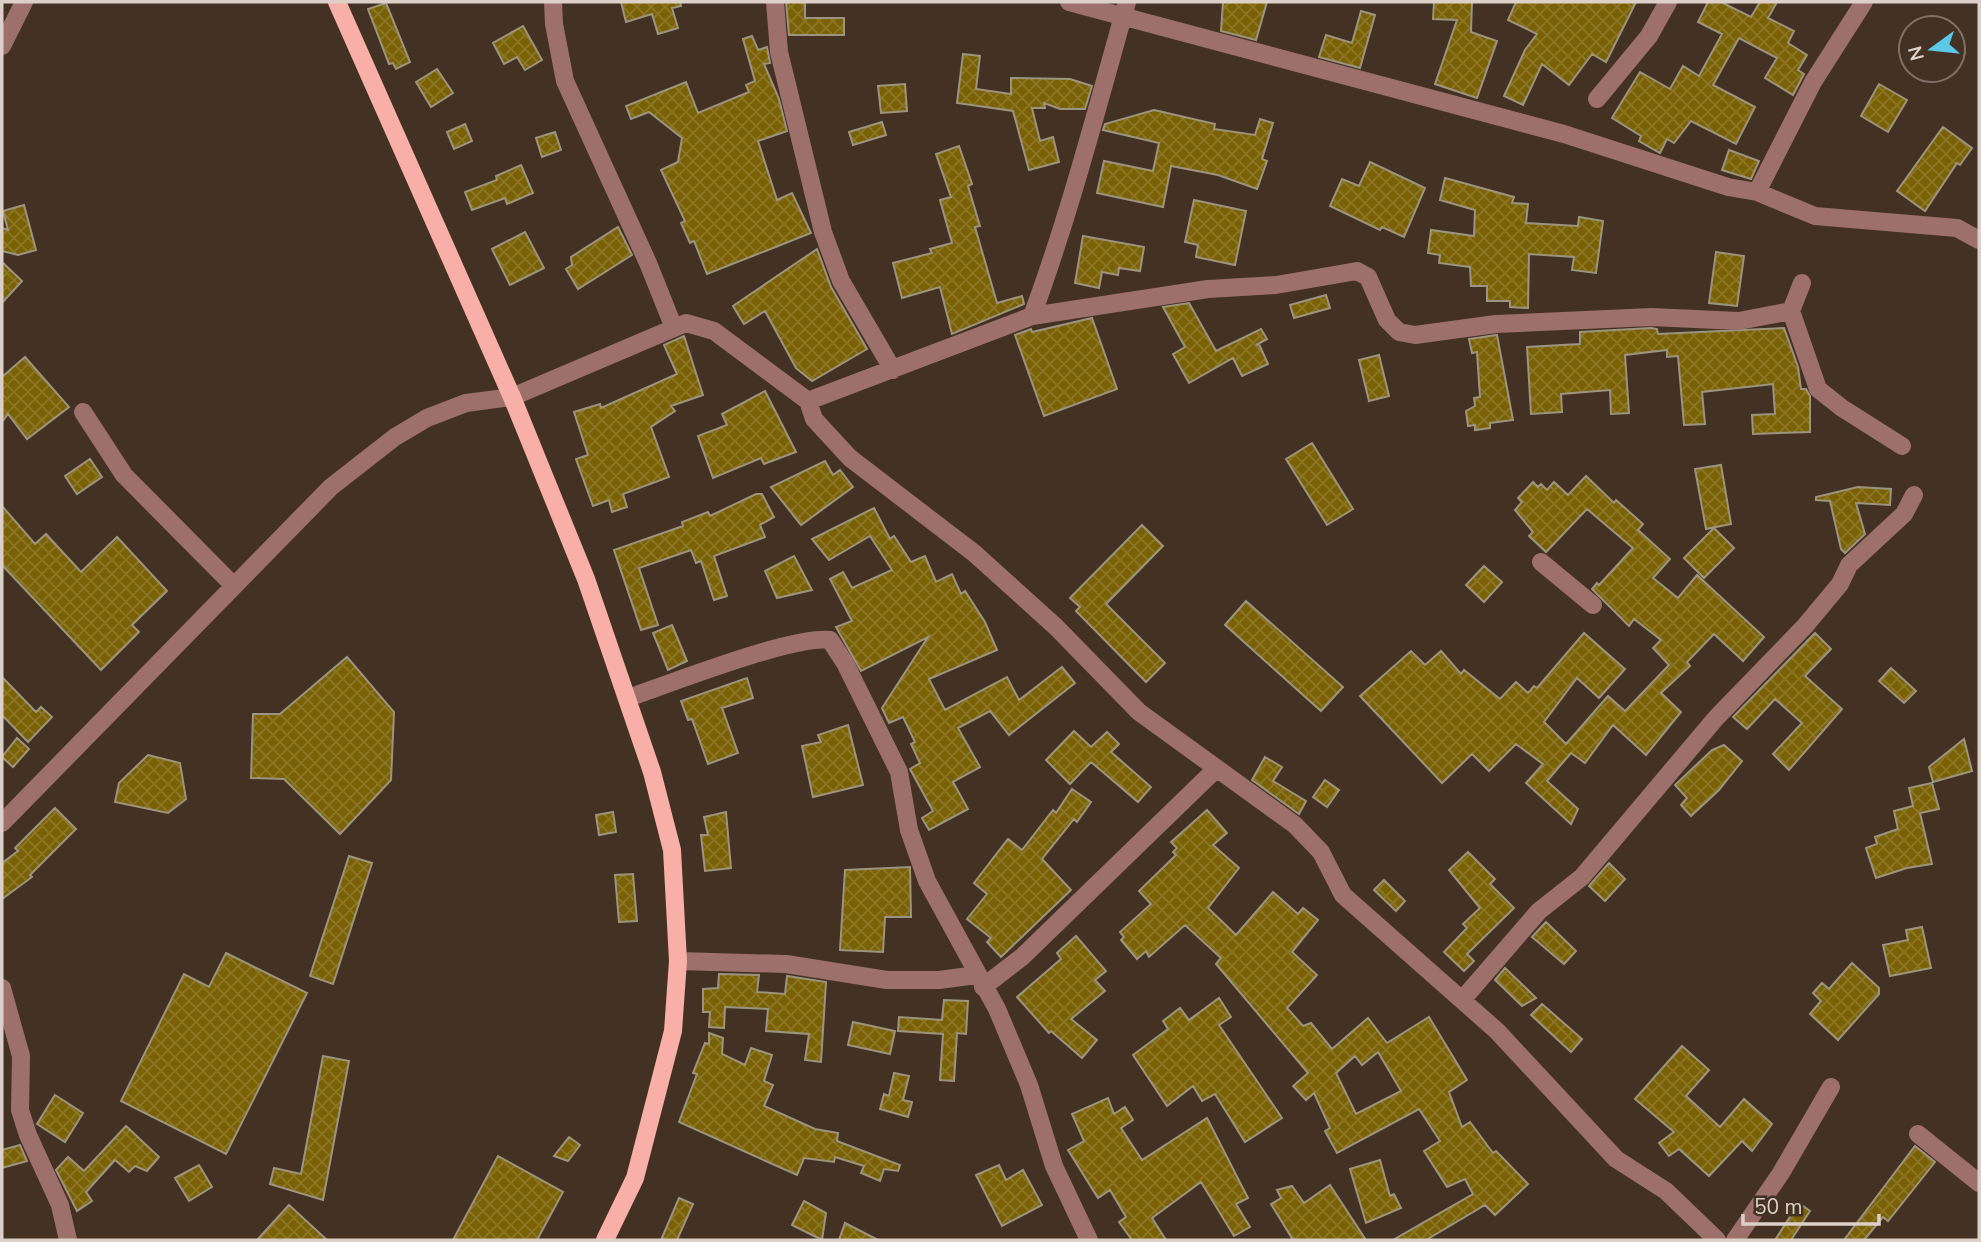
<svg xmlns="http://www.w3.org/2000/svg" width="1981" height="1242" font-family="'Nunito Sans',sans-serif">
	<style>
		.building { fill: url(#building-cross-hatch); stroke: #9c947e; stroke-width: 2; fill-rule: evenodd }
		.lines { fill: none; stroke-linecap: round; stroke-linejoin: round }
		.minor { stroke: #9d706c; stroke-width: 18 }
		.major { stroke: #f7afa7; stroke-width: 18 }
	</style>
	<defs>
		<pattern id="building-cross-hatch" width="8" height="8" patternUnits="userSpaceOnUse" patternTransform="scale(1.75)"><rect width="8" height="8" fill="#7a6105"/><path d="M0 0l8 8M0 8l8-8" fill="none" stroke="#8c7728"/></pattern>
	</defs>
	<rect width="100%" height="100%" fill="#433124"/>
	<!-- building -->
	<path class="building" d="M621,2H680L681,6L672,8L678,28L658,34L652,14L626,22Z
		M786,2H805V18H844V35H789Z
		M1223,2H1267L1256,40L1221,31Z
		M1434,2H1472L1471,32L1497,41L1477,98L1435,84L1457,20L1433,19Z
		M1516,2H1636L1606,62L1592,54L1569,85L1542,64L1523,105L1504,96L1525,50L1537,34L1508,20Z
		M1708,2H1721L1751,17L1760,2H1777L1768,18L1794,31L1788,43L1807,55L1798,70L1804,74L1793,95L1765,78L1777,58L1739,38L1713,85L1755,107L1736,144L1691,121L1674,143L1667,139L1660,153L1639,141L1641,136L1612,118L1640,72L1670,89L1683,66L1699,76L1722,34L1698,22Z
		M386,3L410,62L396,69L393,63L389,64L368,9Z
		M1361,11L1375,15L1360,68L1319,57L1326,35L1352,43Z
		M523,26L542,60L525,70L517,57L504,64L493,43Z
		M752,36L758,50L767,47L770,63L764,64L779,99L787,131L758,141L777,200L792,193L811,233L707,274L694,241L690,243L681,223L685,221L661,170L678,162L682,138L649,112L631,119L626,106L686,82L698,113L749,92L746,85L755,81L743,39Z
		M963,54L980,56L976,89L1011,94V78L1070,79L1092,86L1085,109H1060L1044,103L1045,108H1032L1040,141L1053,137L1059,162L1029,170L1013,111L957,103Z
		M437,69L453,93L431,107L416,82Z
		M905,84L907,111L881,113L878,86Z
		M1879,84L1907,100L1888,132L1861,116Z
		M1154,110L1215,124L1214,129L1255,135L1260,119L1273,123L1262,159L1267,161L1257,189L1218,175L1171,166L1163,207L1097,193L1104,161L1153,171L1159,143L1103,130L1105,124Z
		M882,122L886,135L853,145L849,132Z
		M465,124L472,141L454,149L447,132Z
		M1943,127L1972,148L1960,165L1957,163L1925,211L1897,191Z
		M555,132L561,150L542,157L536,138Z
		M959,146L972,184L968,186L980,226L975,227L997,303L1022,296L1024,304L952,334L940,287L902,298L893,263L932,253L930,249L952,243L940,200L951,197L936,154Z
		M1729,150L1759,161L1751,179L1722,170Z
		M1370,162L1425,188L1404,237L1382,227L1380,230L1330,206L1342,179L1359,186Z
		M521,165L533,193L507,204L505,198L472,210L465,192L497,180L496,176Z
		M1445,178L1514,197L1512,203L1528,204L1526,223L1578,226L1579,217L1603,221L1596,273L1572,270L1574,257L1529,254L1528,308L1510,307V301H1487V286H1471L1470,267L1439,263L1440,255L1428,253L1431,230L1474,236L1475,210L1440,200Z
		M1194,200L1246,211L1235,265L1196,257L1198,245L1185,242Z
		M24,205L36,250L18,255L2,251V228L8,230L3,211Z
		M618,227L632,255L578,289L566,269L572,265L571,257Z
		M525,232L544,268L510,285L492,249Z
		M1083,236L1144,247L1140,271L1119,268L1118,275L1102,272L1099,288L1075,283Z
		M817,249L831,287L867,349L812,381L796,368L765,311L744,324L733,306Z
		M1716,252L1744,256L1737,306L1709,303Z
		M2,262L22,281L2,303Z
		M1326,295L1330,308L1294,318L1290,305Z
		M1189,303L1216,351L1261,329L1267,339L1256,345L1259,344L1268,364L1242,376L1233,358L1189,383L1173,354L1185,347L1163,307Z
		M1092,318L1117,389L1044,416L1015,335L1031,329L1032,332Z
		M1651,328L1657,329L1658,334L1784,328L1798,367L1801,389H1806L1810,396V432L1753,434L1752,415L1775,414L1773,384L1702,392L1705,424L1684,425L1678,356L1667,357V350L1625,355L1629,413L1611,414L1610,390L1561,394L1562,412L1531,414L1527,347L1580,344V332Z
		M1497,335L1513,420L1490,423V428L1475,430V425L1468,426L1466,411L1475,406L1474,398L1480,397L1477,352L1472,353L1469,339Z
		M684,336L703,395L671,406L675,411L651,427L669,477L623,494L627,507L612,512L609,500L593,506L576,459L588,455L574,412L600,404L601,408L677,374L664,345Z
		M1379,355L1389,396L1369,401L1359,360Z
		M25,357L69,407L27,439L8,414L2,422V377Z
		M765,391L796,452L764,464L761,458L713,478L698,436L727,425L722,414Z
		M1312,443L1353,509L1327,525L1286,459Z
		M90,459L102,477L77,494L65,476Z
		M825,461L833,475L840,470L853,487L801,525L771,487Z
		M1721,465L1731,524L1706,529L1695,469Z
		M1586,476L1614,503L1616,500L1643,524L1638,530L1670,559L1653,578L1678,598L1697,575L1764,637L1743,661L1714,634L1687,662L1690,666L1661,693L1681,712L1646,755L1613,725L1585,763L1571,753L1547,781L1578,809L1571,824L1526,783L1543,764L1516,744L1489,771L1472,754L1442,783L1360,696L1411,651L1425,665L1441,651L1461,674L1464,670L1500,699L1516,682L1528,693L1534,686L1537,688L1584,633L1625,669L1599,698L1577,678L1544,722L1566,744L1608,696L1625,711L1669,665L1653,648L1661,640L1634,619L1629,626L1592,589L1597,583L1599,585L1633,548L1587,509L1546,552L1529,536L1533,532L1515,510L1522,502L1518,498L1533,482L1538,487L1541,484L1547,490L1554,482L1568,495Z
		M1858,487L1891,489L1890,505L1856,503L1865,534L1845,553L1841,549L1830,501L1816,500V497Z
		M756,494H762L774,517L760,525L765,537L714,556L727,596L714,600L701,561L696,563L691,550L639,568L658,625L641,630L614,550L683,526L682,522L708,512L710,516Z
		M2,506L35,544L46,534L81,572L117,537L167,591L132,625L139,632L101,670L2,565Z
		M874,508L890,539L894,536L911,562L925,556L936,582L952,574L961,594L965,591L985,622L997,650L929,679L945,710L1007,677L1019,700L1062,667L1075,683L1009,735L990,711L958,728L980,767L953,782L968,809L929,830L922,818L933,811L910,769L920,763L911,744L915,742L903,717L889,723L882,708L928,637L861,671L836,627L852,621L830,579L843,572L852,588L892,570L870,536L829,560L812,539Z
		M1142,525L1163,546L1106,604L1165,663L1146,682L1076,611L1080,607L1070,598Z
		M1714,528L1734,548L1704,578L1684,558Z
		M794,556L812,590L777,598L765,571Z
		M1484,566L1502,582L1484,602L1466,585Z
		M1246,601L1343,687L1321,711L1225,625Z
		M672,625L687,661L668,670L653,633Z
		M1815,633L1831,649L1805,676L1842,709L1789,770L1773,754L1802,723L1775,699L1747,729L1733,717Z
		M347,657L394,712L391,780L340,834L284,779L251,778L253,714H280Z
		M1891,668L1916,691L1904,703L1879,681Z
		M2,677L36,712L41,707L52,717L28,742L2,715Z
		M747,678L753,698L722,708L738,753L708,764L692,719L688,720L681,701Z
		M848,725L863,785L813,797L802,746L821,742L818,735Z
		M1074,731L1091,747L1107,732L1119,744L1111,752L1151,787L1138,802L1091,762L1070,784L1046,760Z
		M17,738L29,749L13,767L2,757Z
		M1964,739L1972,771L1933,782L1929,767Z
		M1724,745L1742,761L1719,790L1691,816L1681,805L1687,798L1675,785L1712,750Z
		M148,755L180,763L186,799L168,813L115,802L119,783Z
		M1265,757L1282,767L1273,781L1306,801L1299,814L1252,780Z
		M1325,780L1339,790L1327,807L1313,797Z
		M1932,783L1939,809L1920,813L1932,864L1907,868L1876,878L1866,848L1877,844L1875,837L1898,829L1894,811L1913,806L1909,788Z
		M1072,789L1091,802L1077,822L1074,819L1042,859L1071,890L1001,957L987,942L991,938L967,919L987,894L974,883L1008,839L1022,850L1053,810L1056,813Z
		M55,808L76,829L30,875L32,877L2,899V863L18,851L15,848Z
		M1207,810L1227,833L1213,845L1239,868L1208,908L1236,935L1273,892L1298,914L1303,908L1318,920L1292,952L1317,975L1287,1008L1303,1026L1311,1023L1332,1049L1368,1018L1387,1043L1429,1017L1467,1080L1449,1092L1462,1127L1470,1122L1493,1153L1496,1151L1528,1184L1495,1215L1485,1205L1426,1240H1393L1473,1194L1465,1179L1447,1187L1424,1151L1440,1141L1419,1109L1337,1153L1325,1131L1330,1128L1314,1093L1306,1100L1293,1086L1308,1073L1216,964L1221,958L1185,925L1149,957L1146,951L1137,959L1121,940L1124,937L1120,932L1151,904L1139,891L1176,855L1173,852L1177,848L1171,842ZM1378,1052L1401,1091L1356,1114L1336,1073L1355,1056L1362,1065Z
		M613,812L616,832L599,835L596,815Z
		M726,812L731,868L705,871L701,835H708L704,817Z
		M1468,852L1495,879L1490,884L1514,908L1467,954L1474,961L1464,971L1444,952L1467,928L1463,924L1480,908L1449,870Z
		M349,856L372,863L333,984L310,976Z
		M1609,863L1625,879L1605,901L1589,886Z
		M910,867L911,917H885L883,952L840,950L845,870Z
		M633,874L637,921L619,922L615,875Z
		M1384,880L1405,901L1396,911L1374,890Z
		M1546,922L1576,951L1564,964L1532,937Z
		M1922,927L1931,968L1890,976L1883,945L1908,940L1906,930Z
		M1076,936L1106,971L1095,980L1105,991L1071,1019L1097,1040L1082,1058L1051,1031L1049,1033L1017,997L1061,959L1057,953Z
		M226,953L307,993L226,1154L121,1101L184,974L209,987Z
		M1852,963L1879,988V994L1838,1040L1810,1014L1821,1001L1813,993L1822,983L1829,989Z
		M1505,968L1529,991L1536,998L1522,1006L1495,980Z
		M719,974L759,975L757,992L785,994L787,976L826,982L821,1062L805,1060L809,1034L766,1031L768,1009L725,1007L724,1028L709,1027L710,1012H703V989L718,988Z
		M1219,998L1231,1017L1219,1025L1282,1118L1245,1142L1215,1094L1202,1101L1193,1086L1167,1106L1133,1055L1168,1029L1163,1021L1180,1008L1189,1020Z
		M944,1000L968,1001L966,1034L957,1033L954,1081L940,1080L943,1034L898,1031L899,1017L942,1020Z
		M1542,1004L1582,1039L1571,1052L1531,1015Z
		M853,1022L895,1031L890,1054L848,1045Z
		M709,1033L723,1038L722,1054L745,1065L751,1048L772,1055L764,1081L773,1085L764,1106L815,1129L838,1133L837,1141L900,1165L898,1171L884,1169L880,1181L861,1173L864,1166L835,1157L834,1162L804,1158L797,1175L679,1122L697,1074L693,1073L705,1043L709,1044Z
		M1682,1046L1709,1070L1686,1096L1720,1127L1744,1099L1772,1124L1752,1151L1742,1141L1709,1176L1679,1149L1669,1156L1659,1143L1674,1132L1635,1099Z
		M323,1056L349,1061L323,1200L270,1184L274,1168L301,1174Z
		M894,1073L909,1076L903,1100L912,1102L908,1117L880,1109L884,1094L889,1096Z
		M55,1095L83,1113L65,1142L37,1124Z
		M1108,1098L1114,1114L1125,1107L1133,1120L1121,1128L1142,1160L1207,1118L1248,1198L1236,1204L1250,1227L1234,1236L1201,1182L1152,1218L1166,1240H1132L1119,1222L1126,1217L1110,1190L1098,1198L1068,1150L1084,1141L1072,1114Z
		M126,1126L159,1157L147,1171L135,1166L129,1172L115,1160L86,1192L92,1201L77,1211L56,1170L68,1157L84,1171Z
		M569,1137L580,1145L568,1161L554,1156Z
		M20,1145L27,1161L2,1168V1150Z
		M1915,1146L1935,1162L1888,1221L1883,1217L1864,1240H1844Z
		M498,1156L563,1192L537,1240H453Z
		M1380,1160L1390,1196L1394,1194L1401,1208L1366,1223L1350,1169Z
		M199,1165L212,1187L189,1201L175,1178Z
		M999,1165L1006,1180L1023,1170L1042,1205L1002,1226L976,1175Z
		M1330,1185L1366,1240H1293L1271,1204L1281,1198L1277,1190L1292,1186L1304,1203Z
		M679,1198L693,1204L677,1240H661Z
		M804,1201L826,1213L822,1240L792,1225Z
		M1799,1203L1810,1211L1791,1240H1775Z
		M289,1205L327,1240H257Z
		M845,1223L878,1240H839Z"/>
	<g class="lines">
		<!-- minor -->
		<path class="minor" d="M553,2L554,24L565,81L648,263L674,328
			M775,2L779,52L823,232L841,281L893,370
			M1069,2L1564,134L1728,187L1757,192L1815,216L1957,228L1979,240
			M2,46L24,2
			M1597,99L1649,36L1668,2
			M1757,192L1813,82L1864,2
			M1802,283L1791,311L1818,389L1842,408L1902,446
			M1032,316L1208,289L1276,285L1357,271L1368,277L1387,320L1399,332L1415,335L1496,324L1651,317L1739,321L1791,311
			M808,401L814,419L850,458L974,553L1056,627L1139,712L1295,825L1321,852L1343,895L1497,1031L1616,1159L1666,1191L1717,1240
			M83,412L124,475L234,586
			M1541,562L1593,605
			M628,698C669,684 793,635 830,640L845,663L899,772L909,830L927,881L997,1009L1029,1085L1054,1166L1089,1240
			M2,823L331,487L395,437L427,418L466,403L512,397L686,323L714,331L808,401L1032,316C1070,213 1097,108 1127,2
			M678,961L786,964L887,980H939L976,975
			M983,987L1022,957L1216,769
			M2,988L21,1056L20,1110L28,1135L60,1205L68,1240
			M1462,1000L1539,911L1582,877L1716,718L1805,626L1840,584L1849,565L1904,514L1914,495
			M1918,1134L1979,1183
			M1735,1240L1781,1173L1831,1087"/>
		<!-- major -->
		<path class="major" d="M337,2L512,397L586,579L652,772L672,850L678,961L673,1031L635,1178L605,1240"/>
	</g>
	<!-- border -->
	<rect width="1981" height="1242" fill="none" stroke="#dcd0c8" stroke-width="7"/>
	<!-- north arrow -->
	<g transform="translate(1932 49) rotate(255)"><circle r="33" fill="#433124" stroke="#807166" stroke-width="2"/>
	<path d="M0-5L12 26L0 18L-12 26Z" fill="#5cc7e7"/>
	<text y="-10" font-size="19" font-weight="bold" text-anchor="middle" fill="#dcd0c8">N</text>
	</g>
	<!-- scale -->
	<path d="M1743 1214v10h136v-10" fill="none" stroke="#dcd0c8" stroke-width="3.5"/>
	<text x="1754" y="1214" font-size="21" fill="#dcd0c8" stroke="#433124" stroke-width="5" paint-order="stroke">50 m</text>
</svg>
